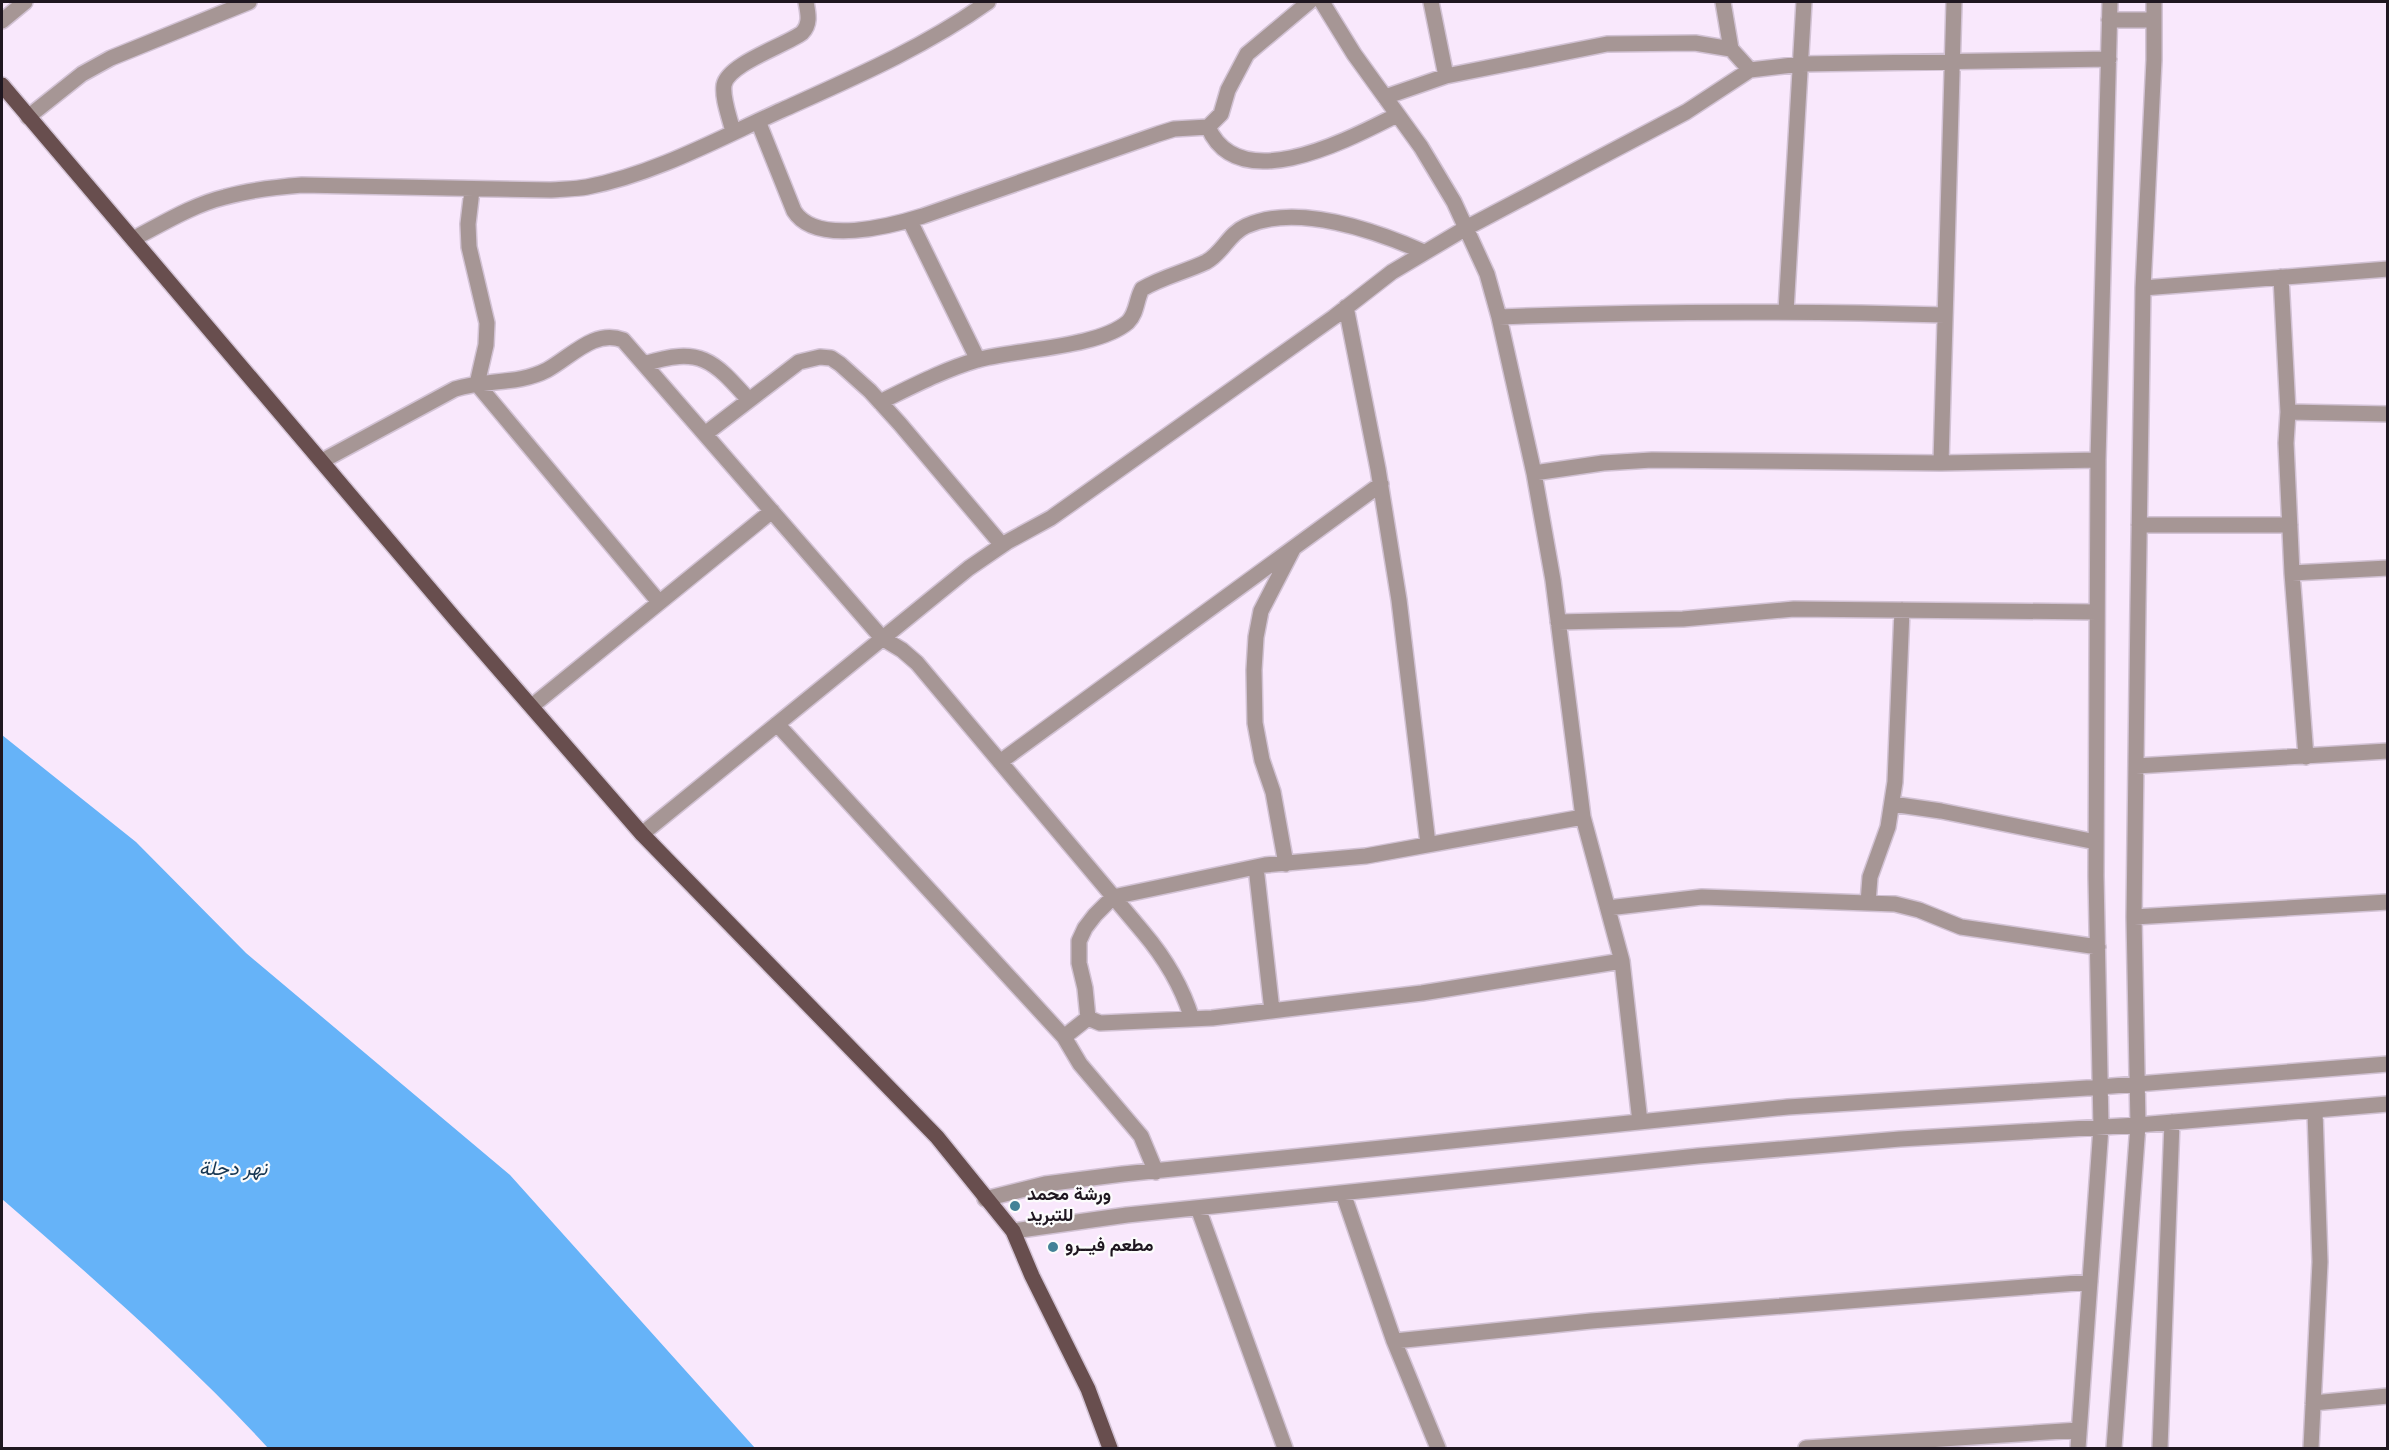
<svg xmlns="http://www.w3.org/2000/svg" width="2389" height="1450" font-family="Georgia,Vazirmatn,serif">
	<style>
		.water { fill: #66b3f8 }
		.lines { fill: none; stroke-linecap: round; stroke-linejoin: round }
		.minor-casing { stroke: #d2c2d4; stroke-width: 18 }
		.major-casing { stroke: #d2c2d4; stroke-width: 18 }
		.minor { stroke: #a69695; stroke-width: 15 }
		.major { stroke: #684e4e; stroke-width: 15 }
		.poi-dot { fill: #438297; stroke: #fcfcfc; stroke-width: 2 }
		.labels { text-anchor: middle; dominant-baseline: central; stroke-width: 4.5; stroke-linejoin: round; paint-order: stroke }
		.poi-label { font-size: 18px; font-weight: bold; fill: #1f1720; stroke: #fcfcfc; text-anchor: start }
		.water-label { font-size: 20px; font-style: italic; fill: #173753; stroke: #fcfcfc }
	</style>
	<rect width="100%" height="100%" fill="#f9e8fc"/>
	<!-- water -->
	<path class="water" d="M2,735L136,842L246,953L510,1175L755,1448H268C186,1359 93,1278 2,1199Z"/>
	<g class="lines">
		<defs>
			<path id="minor" d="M1322,2L1354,54L1421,147L1454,202L1487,274L1499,317L1534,473L1553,580L1583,817L1622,961L1640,1122
				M1431,2L1446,76
				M1723,2L1731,49
				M2109,20H2154
				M2,21L25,2
				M1385,97L1446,76L1607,44L1695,43L1731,49L1750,70L1801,64L2109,59
				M28,117L82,74L111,58L249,2
				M758,121L794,211C816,246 891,226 923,216L1158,134L1174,129L1208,127L1221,114L1228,90L1247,54L1309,2
				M1208,127C1239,199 1351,138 1397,115
				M733,132C730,118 722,99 724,85C728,64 784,46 802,33C811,24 808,13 806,2
				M472,190L468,224L469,247L487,323L486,345L477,384L659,602
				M910,221L978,360
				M133,239C162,224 192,205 225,197C250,190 276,187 302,185L551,190C563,189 576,189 587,187C655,174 720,138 782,110C853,78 925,47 988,2
				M2281,277L2288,412L2286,443L2292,573L2306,757
				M2143,288L2388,269
				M1346,307L1378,469L1399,600L1428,844
				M1786,311L1804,2
				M1499,317C1648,311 1796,311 1945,315
				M644,364C701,346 713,360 749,400
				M880,402C911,387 943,370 977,360C1017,349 1098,348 1128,322C1137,313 1136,300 1142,289C1162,277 1185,272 1206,262C1223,253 1228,234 1246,226C1297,203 1376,231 1424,252
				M2288,412L2388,414
				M705,434L799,362L820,357L831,358L840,364L870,391L900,424L1002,545
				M322,461L455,389C486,379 518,385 547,370C571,357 594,329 623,340L882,638L902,650L917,663L1143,932C1165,958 1182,986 1192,1019
				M1941,463L1954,2
				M1534,473L1603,463L1652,460L1941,463L2098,460
				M2139,525H2290
				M2292,573L2388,568
				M1558,622L1683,619L1794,609L2097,612
				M532,706L772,511
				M777,724L1064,1037L1080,1064L1141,1136L1156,1172
				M1000,762L1381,484
				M2136,766L2388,751
				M1892,804L1941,811L2096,842
				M642,834L969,568L1007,542L1051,518L1334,317L1392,272L1466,228L1686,112L1750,70
				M1286,864L1273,792L1262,760L1255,723L1254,670L1256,637L1261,611L1293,549
				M1256,867L1272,1011
				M1868,903L1870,877L1888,827L1895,782L1902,610
				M1608,908L1702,897L1895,904L1919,910L1961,927L2098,947
				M2134,917L2388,902
				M1088,1018L1100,1023L1212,1018L1422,993L1622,961
				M1064,1037L1088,1018L1085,988L1079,963V941L1085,928L1095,915L1113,897L1265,865L1366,856L1583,817
				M1343,1193L1394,1341L1438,1448
				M985,1199L1045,1184L1123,1174L1788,1107L2087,1088L2388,1064
				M1198,1208L1285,1448
				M1013,1231L1127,1215L1698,1156L1900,1139L2138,1125L2388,1104
				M1395,1341L1591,1321L2090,1282
				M2313,1403L2388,1396
				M1806,1448L2079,1430
				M2078,1448L2101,1127L2096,876L2098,460L2110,2
				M2114,1448L2138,1125L2134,917L2138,606L2143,288L2154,60V2
				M2160,1448L2172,1122
				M2311,1448L2320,1262L2315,1111"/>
			<path id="major" d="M2,85L456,620L642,834L937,1137L1013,1231L1032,1276L1088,1389L1110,1448"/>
		</defs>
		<!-- minor casing -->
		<use href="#minor" class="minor-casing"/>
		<!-- major casing -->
		<use href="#major" class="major-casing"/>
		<!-- minor -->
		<use href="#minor" class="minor"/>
		<!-- major -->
		<use href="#major" class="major"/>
	</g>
	<!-- markers -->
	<g class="poi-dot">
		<circle cx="1015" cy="1206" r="6"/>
		<circle cx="1053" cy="1247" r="6"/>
	</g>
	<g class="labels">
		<!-- poi labels -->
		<g class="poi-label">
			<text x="1027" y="1196">ورشة محمد<tspan x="1027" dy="21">للتبريد</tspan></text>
			<text x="1065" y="1247">مطعم فيــرو</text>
		</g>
		<!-- water labels -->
		<g class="water-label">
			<text x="233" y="1170">نهر دجلة</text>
		</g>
	</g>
	<!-- border -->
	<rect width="2389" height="1450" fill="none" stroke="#1f1720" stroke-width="6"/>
</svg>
